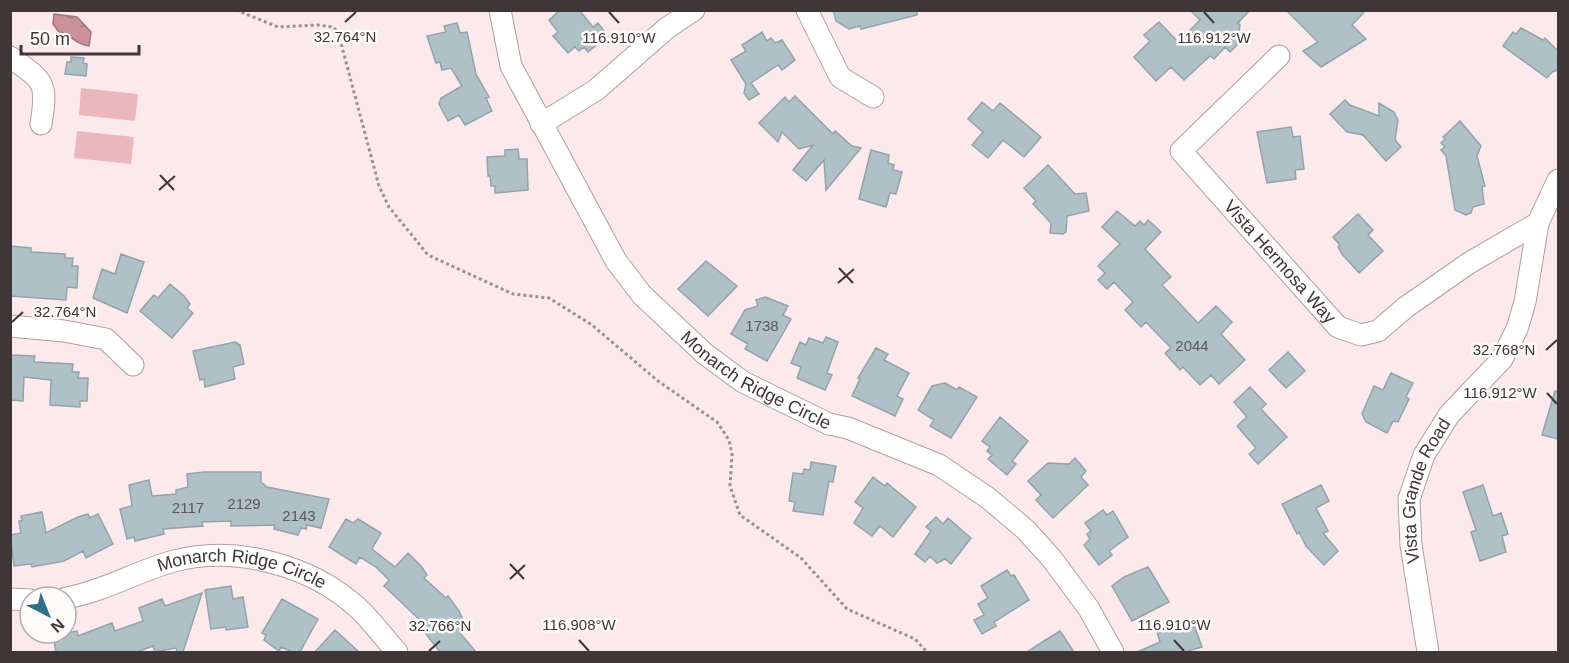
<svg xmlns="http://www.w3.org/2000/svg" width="1569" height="663" font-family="Arial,sans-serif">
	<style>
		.green { fill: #ecb6bf }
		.water { fill: url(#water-ripples); stroke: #a1767c; stroke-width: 1.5 }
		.building { fill: #b0c0c7; stroke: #93a3aa; stroke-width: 1.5 }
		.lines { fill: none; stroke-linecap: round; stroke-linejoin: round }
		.minor-casing { stroke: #b09ea1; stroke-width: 23 }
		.path { stroke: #9d8f91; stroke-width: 3; stroke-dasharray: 3 3; stroke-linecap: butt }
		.minor { stroke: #fff; stroke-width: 21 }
		.ticks { fill: none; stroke: #3e3637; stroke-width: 2 }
		.labels { text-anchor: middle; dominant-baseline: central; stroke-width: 5; stroke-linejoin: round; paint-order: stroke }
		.number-label { font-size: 15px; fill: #5a585b }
		.street-label { font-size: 18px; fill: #3e3637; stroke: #fefbfb }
		.ticks-label { font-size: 15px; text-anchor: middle; fill: #3e3637; stroke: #fefbfb; stroke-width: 5; stroke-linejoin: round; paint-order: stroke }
	</style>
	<defs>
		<pattern id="water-ripples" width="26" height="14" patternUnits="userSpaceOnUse" patternTransform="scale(1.5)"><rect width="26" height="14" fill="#cb919a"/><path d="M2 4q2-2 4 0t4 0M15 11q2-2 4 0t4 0" fill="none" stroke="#a6777e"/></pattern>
	</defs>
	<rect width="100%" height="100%" fill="#fce9ec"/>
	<!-- green -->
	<path class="green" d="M81,88L138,94L135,121L79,115Z
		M77,131L134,137L131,164L74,158Z"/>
	<!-- water -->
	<path class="water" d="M54,14L77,17L91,32L89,46C72,43 71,33 59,32L53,24Z"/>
	<!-- building -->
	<path class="building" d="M560,10H579L593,27L598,23L608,36L588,52L584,47L579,51L575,47L568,53L553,36L558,32L549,20Z
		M833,10H917V15L861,29L860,26L849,29L836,21Z
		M1190,10H1250L1238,23L1240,25L1237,45L1230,52L1225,47L1214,59L1210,56L1184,80L1171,67L1156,81L1134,57L1150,41L1144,35L1159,22L1178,42L1200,20Z
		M1286,10H1366L1352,25L1366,39L1321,67L1303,51L1318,42Z
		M457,23L460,33L467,32L476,74L489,97L486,98L492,111L465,125L459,115L448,121L439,104L441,98L462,86L451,68L442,70L440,62L436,63L427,36L446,32L444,26Z
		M1521,28L1543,40L1545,38L1558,51V70L1552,72L1547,78L1503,46L1513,32L1516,34Z
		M762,32L767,41L771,38L775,43L782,40L795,60L782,70L778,65L751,83L759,94L749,100L744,93L746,84L731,60L746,51L742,45Z
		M71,57L84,58L83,63L87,64L86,76L65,74L67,62H71Z
		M795,96L833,134L835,131L852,146L861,148L826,190L824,160L806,181L793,170L813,145L799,149L782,132L778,142L759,123L785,97L789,102Z
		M1345,100L1350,105L1379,116V103L1394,112L1398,120L1395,140L1401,147L1386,161L1363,135L1347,132L1330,114Z
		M982,102L993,111L1000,103L1041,137L1024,157L1003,140L988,158L972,145L983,132L968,119Z
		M1460,121L1481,146L1477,156L1485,186L1482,187L1484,204L1473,207L1471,213L1466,215L1455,210L1446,156L1441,150L1445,147L1441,143L1445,139L1443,137Z
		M1291,127L1293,137L1300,136L1304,169L1295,170L1296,179L1267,183L1257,132Z
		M518,149L519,159H527L528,190L495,193V186H491L490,176H488L487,157L505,156V150Z
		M871,150L889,155L888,163L894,165L893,170L902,172L896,194L890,193L886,207L859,199Z
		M1048,165L1075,194L1086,193L1089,211L1067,216L1066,232L1063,234L1050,233L1051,223L1033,204L1036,201L1024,188Z
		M1117,211L1135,226L1140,221L1144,225L1148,220L1161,232L1145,249L1171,277L1162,285L1198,323L1216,306L1232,322L1221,334L1245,360L1219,384L1211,375L1200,385L1183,367L1180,370L1165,353L1171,348L1146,322L1141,327L1125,310L1133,302L1114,282L1107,289L1098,280L1105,273L1098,266L1120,244L1102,227Z
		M1358,214L1373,230L1368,235L1383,251L1359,273L1342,254L1338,247L1340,245L1333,237Z
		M10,246L31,248V252L65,254V258H73L72,266H78L77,288L67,287L66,300L10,296Z
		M121,254L144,262L127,313L93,298L102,269L115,274Z
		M706,261L737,286L708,316L678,289Z
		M170,284L184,296L190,304L187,308L193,313L172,338L140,311L154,295L158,298Z
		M765,297L788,306L783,315L791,319L767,361L745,349L748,344L731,334L745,310L758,306L756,300Z
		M826,337L838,342L827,373L832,375L825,390L797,378L801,367L791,363L800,342L806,345L809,338L823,343Z
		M235,342L240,345L244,364L233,367L235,379L205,387L204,379L200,380L193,351Z
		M876,348L888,354L884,360L909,373L897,396L903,399L895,416L852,396L860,379L858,378Z
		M1288,352L1305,371L1286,388L1269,370Z
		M10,355L35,356L34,362L73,364L72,372H79L78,378H88L87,401H80V407L50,405L51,380L24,377L23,401L10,400Z
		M1391,373L1413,383L1406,397L1409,399L1398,422L1393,421L1387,433L1366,422L1362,414L1374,386L1383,390Z
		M945,383L957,390L959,387L977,397L951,438L930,426L934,420L918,410L932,386Z
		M1250,387L1266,404L1261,409L1287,437L1258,464L1249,454L1256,448L1237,426L1247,417L1234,402Z
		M1555,391L1558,392V439L1542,435Z
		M1000,417L1028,441L1012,461L1016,464L1007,475L988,459L992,455L987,451L990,447L982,441Z
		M1075,458L1086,471L1081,477L1088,485L1053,518L1036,500L1041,495L1028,481L1048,463L1069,464Z
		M811,462L836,466L833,482L829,481L823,515L793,511L795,502L789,501L793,473L803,474L804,469L810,470Z
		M204,472H261V482L267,487L329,499L321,528L307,525L306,529L301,528L298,535L274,529L275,525L231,526V521L202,522L203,526L163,529L164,534L135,541L134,537L127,539L120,509L132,506L129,485L149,480L152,496L176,494V490L188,487L187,474Z
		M873,477L885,486L887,483L916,507L893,537L880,526L872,536L854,523L863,508L855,502Z
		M1321,485L1329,501L1316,508L1328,531L1323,533L1338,551L1324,565L1306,546L1299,532L1297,534L1282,504Z
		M1483,485L1493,516L1501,513L1508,534L1502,536L1506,552L1480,561L1471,532L1476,530L1463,492Z
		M1103,510L1107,515L1113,511L1128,537L1109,551L1112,555L1099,565L1084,545L1090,539L1087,534L1091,531L1085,523Z
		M42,512L46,533L78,517L88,514L90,518L98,514L113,544L86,558L83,551L64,561L32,567L31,564L14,566L10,535L21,533L19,521H22L21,516Z
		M936,517L943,524L948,518L971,538L951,564L945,559L937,563L930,556L925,562L915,554L931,531L926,527Z
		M346,519L353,523L358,519L381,533L372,549L395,567L408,553L421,566L427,575L424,578L446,598L448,596L459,611L463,620L460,623L465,629L460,633L476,652H440L419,625L422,622L384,586L389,580L376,567L360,557L356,564L329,547Z
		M1148,567L1169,602L1132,621L1112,586L1124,577Z
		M1007,570L1011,576L1014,575L1029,600L994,622L996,626L982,634L974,620L984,615L978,604L988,598L981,586Z
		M231,586L233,599L243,597L248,627L226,630V627L211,629L205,590Z
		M202,593L183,652H177L176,648L155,652L153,646L137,652H56L53,635L77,631L78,636L112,623L115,631L143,621L139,608L162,599L165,606Z
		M282,599L318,619L300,652H292L281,647L279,651L264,640L266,635L262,633Z
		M1178,624L1180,630L1195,627L1202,647L1185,652H1137L1160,642L1157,632Z
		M335,630L359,652H315Z
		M1060,631L1074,652H1027L1044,641Z"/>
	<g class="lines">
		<defs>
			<g id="minor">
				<path id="s1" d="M500,10L511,66L616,261L642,295L705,354L743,382L829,424L848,428L939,465L988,498L1026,530L1052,559L1089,609L1113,652"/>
				<path d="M807,10L840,77L873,97"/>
				<path id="s2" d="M1279,56L1181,151L1338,327L1361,335L1378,331L1406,307L1469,263L1538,223"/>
				<path d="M10,57C44,81 48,82 41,124"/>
				<path d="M541,124L596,90L667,28L694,10"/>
				<path d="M10,326L64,331L106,339L133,365"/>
				<path id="s3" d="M66,598C105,591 137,571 174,561C236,545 311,565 358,608C372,621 384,638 397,652"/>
				<path d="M10,599L30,600"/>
				<path id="s4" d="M1428,652L1411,545L1409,499L1424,455L1449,415L1502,359L1517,329L1525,302L1538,223L1558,180"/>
			</g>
		</defs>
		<!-- minor casing -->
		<use href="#minor" class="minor-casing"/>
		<!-- path -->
		<path class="path" d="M236,10L278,27L318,25L333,27L338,32L379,186L389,207L428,255L513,294L549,298L592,325L658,381L717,422L729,440L732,454L730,486L740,515L801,558L847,609L915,639L927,652"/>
		<!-- minor -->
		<use href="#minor" class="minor"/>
	</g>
	<!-- ticks -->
	<path class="ticks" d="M609,12L619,23M1204,12L1214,23M345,22L356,12M160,175L174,190M159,190L175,176M839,268L853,283M838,283L854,269M12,322L23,312M1546,350L1557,340M1547,393L1557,404M510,564L524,579M510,579L525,565M579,640L589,651M1174,640L1184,651M429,651L440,641"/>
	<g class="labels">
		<!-- number labels -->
		<g class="number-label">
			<text x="762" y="325">1738</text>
			<text x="1192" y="345">2044</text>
			<text x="244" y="503">2129</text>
			<text x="188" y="507">2117</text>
			<text x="299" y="515">2143</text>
		</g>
		<!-- street labels -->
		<g class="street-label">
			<text stroke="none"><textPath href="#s2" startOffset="285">Vista Hermosa Way</textPath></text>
			<text stroke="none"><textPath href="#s1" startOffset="465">Monarch Ridge Circle</textPath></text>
			<text stroke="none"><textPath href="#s4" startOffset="166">Vista Grande Road</textPath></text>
			<text stroke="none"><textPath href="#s3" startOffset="184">Monarch Ridge Circle</textPath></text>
		</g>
	</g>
	<g class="ticks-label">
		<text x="345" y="42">32.764°N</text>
		<text x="619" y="43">116.910°W</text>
		<text x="1214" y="43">116.912°W</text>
		<text x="65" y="317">32.764°N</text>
		<text x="1504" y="355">32.768°N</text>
		<text x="1500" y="398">116.912°W</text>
		<text x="579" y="630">116.908°W</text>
		<text x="1174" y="630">116.910°W</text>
		<text x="440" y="631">32.766°N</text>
	</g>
	<!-- border -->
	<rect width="1569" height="663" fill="none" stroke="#3e3637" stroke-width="24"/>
	<!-- north arrow -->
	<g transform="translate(48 615) rotate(138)"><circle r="28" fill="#fefbfb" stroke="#b1acad" stroke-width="1.5"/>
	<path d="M0-4.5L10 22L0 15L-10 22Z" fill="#327086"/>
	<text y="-9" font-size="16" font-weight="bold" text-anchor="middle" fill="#3e3637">N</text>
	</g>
	<!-- scale -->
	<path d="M21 45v9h118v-9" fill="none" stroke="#3e3637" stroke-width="3"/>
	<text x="30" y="45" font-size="18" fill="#3e3637" stroke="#fefbfb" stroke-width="4.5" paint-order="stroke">50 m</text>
</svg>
